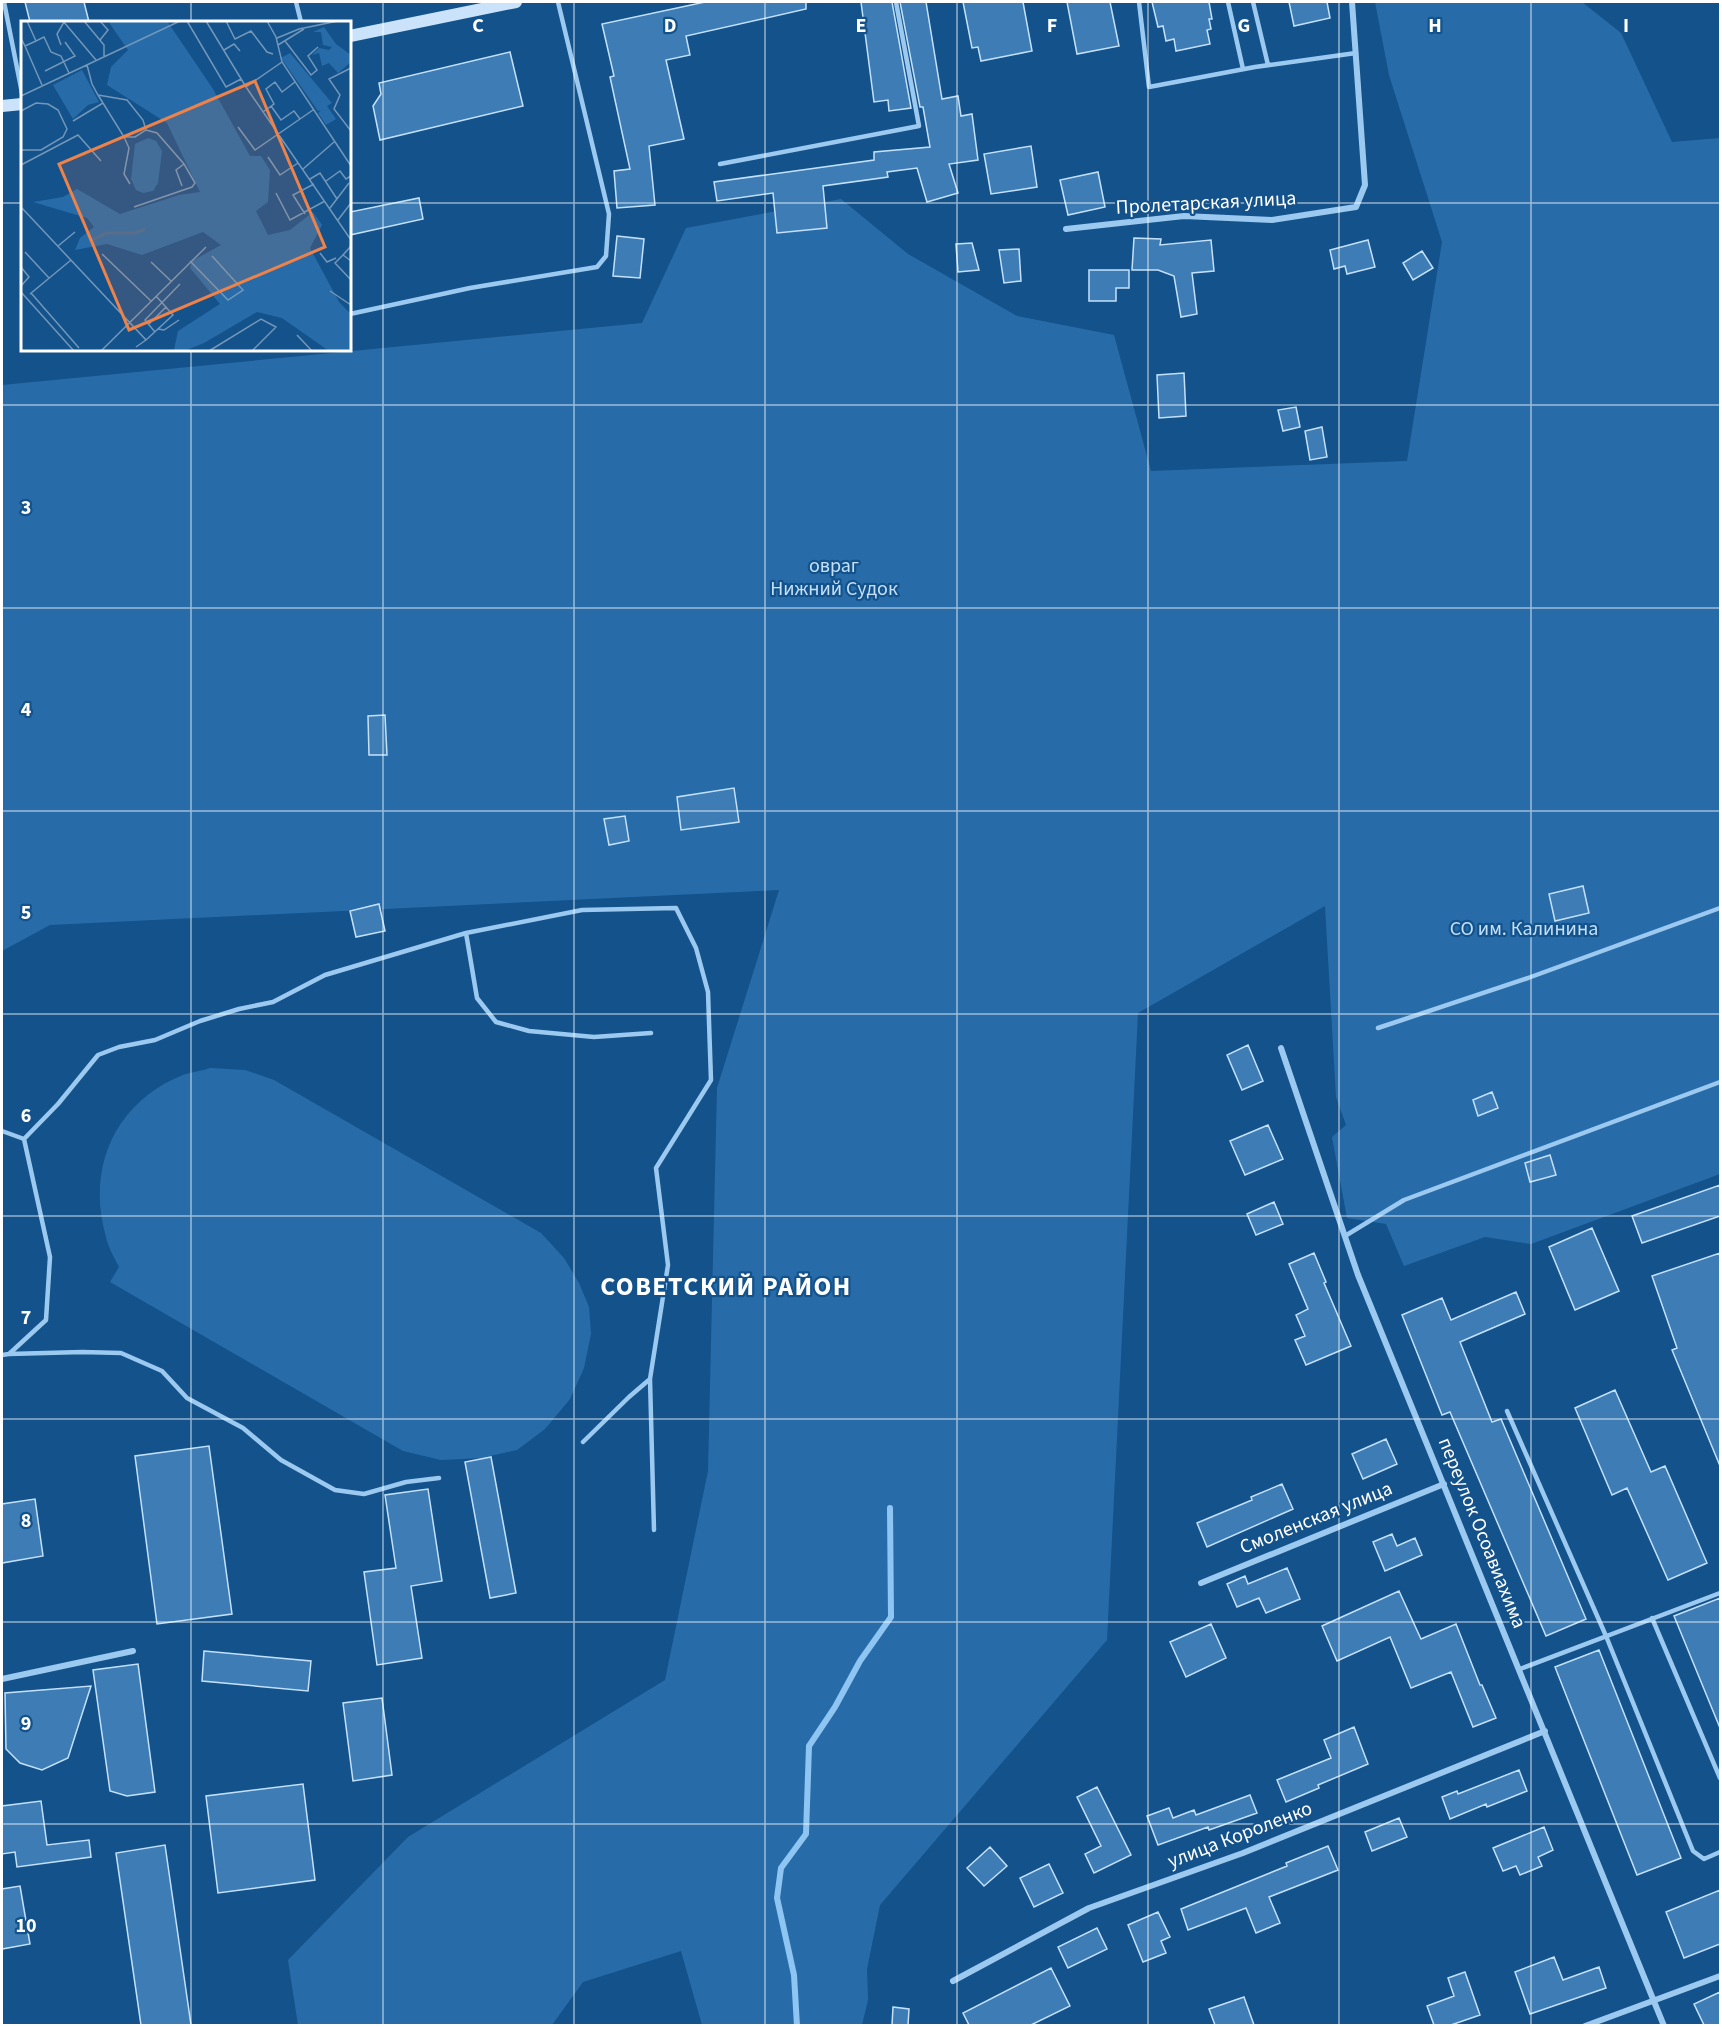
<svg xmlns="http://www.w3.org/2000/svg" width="1722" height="2027" font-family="'Source Sans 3',sans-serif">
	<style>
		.green { fill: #276ca9 }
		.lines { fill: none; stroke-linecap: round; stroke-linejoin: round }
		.stream { stroke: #8ec5f3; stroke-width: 6 }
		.building { fill: #3d7cb4; stroke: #c3e1fb; stroke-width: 1.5 }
		.lane { stroke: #9cc9f0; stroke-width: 4.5 }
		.street { stroke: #9cc9f0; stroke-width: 6 }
		.secondary { stroke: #cae3fb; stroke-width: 12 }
		.grid { fill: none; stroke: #fff; stroke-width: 1.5; stroke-opacity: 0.55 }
		.labels { text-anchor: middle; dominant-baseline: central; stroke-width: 4.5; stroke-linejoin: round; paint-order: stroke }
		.street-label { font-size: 20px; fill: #fff; stroke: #14528b }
		.park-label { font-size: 20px; fill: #c3e1fb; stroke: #14528b }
		.district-label { font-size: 26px; font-weight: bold; letter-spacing: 1.5px; fill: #fff; stroke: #14528b }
		.inset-river { fill: none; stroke: #3f6b95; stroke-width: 3 }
		.inset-road { fill: none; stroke: #7297b9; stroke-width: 1.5 }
		.view { fill: #ee8249; fill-opacity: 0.15; stroke: #ee8249; stroke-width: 3 }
		.inset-edge { fill: none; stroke: #fff; stroke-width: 3 }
		.grid-label { font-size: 20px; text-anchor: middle; font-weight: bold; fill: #fff; stroke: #14528b; stroke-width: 4.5; stroke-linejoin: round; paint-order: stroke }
	</style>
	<rect width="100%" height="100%" fill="#14528b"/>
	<!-- green -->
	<path class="green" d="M1375,2H1582L1621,33L1672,142L1720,138V1174L1531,1244L1485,1237L1404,1266L1386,1224L1347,1218L1332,1137L1346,1125L1336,1097L1325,906L1138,1013L1107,1640L880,1905L867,1969L868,2000L862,2025H702L681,1951L583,1982L552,2025H298L288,1960L408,1837L665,1680L708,1471L717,1088L779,890L50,925L2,951V385L642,323L686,228L841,199L908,254L1017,316L1114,335L1151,471L1407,461L1442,242L1389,75Z
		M210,1068L245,1070L274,1080L541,1233L564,1258L579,1283L589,1307L591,1334L584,1368L570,1399L545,1429L517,1450L481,1458L441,1460L403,1451L110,1282L119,1267C114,1257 108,1247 106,1237C86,1168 115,1102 183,1075C192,1072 201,1071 210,1068Z"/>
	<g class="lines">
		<!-- stream -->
		<path class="stream" d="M797,2026L794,1975L777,1898L781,1868L806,1834L809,1746L835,1707L860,1661L891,1617L890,1508"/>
	</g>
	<!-- building -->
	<path class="building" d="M25,2H84L89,22H30Z
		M705,2H806V9L686,36L690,55L666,60L684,139L649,146L655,205L617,208L614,171L630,169L610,77L614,76L602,24Z
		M861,2H892L911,108L889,111L888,100L874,102Z
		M900,2H926L942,99L958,96L961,116L972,114L978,160L949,164L958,193L927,202L917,168L887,172L888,177L823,186L827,228L777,233L773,193L717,201L714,182L874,160V152L930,147L923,107H920Z
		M963,2H1023L1032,51L981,61L978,47L972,48Z
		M1067,2H1110L1119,46L1077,54Z
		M1152,2H1209L1212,19H1209L1211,29L1207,30L1210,44L1176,51L1174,39L1166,41L1163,26L1158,27Z
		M1289,2H1327L1330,18L1294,26Z
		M510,52L523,106L380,140L373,106L381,94L379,83Z
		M1031,146L1037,187L991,194L984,154Z
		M1098,172L1105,207L1068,215L1060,180Z
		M419,198L423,219L350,235V212Z
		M617,236L644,239L640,278L613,276Z
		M1134,238L1161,239L1160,245L1211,240L1214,271L1192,273L1197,314L1181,317L1174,276L1158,270H1132Z
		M1368,240L1375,267L1347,274L1345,266L1334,269L1330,250Z
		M972,243L979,270L958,272L956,244Z
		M1019,249L1021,281L1004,283L999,250Z
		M1422,251L1433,268L1413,280L1403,263Z
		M1089,270H1129V288H1116V301H1089Z
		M1184,373L1186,416L1159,418L1157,375Z
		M1296,407L1300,427L1283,431L1278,410Z
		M1322,427L1327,457L1310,460L1305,431Z
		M385,715L387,755H369L368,716Z
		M734,788L739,822L681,830L677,797Z
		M625,816L629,841L609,845L604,819Z
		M1583,886L1589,913L1555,921L1549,894Z
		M379,904L385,931L356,937L350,911Z
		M1248,1045L1263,1081L1242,1090L1227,1055Z
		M1492,1092L1498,1108L1478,1116L1473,1100Z
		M1268,1125L1283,1159L1245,1175L1230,1141Z
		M1550,1155L1556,1175L1530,1182L1525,1163Z
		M1720,1185V1216L1642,1243L1632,1216Z
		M1274,1202L1283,1224L1256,1235L1247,1214Z
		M1592,1228L1619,1291L1575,1310L1549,1247Z
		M1314,1253L1326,1282L1324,1283L1351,1346L1306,1365L1295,1340L1305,1336L1296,1315L1308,1309L1289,1264Z
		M1720,1253V1466L1672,1350L1677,1348L1652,1276Z
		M1516,1292L1525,1314L1460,1342L1492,1422L1501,1419L1586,1619L1546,1636L1450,1412L1442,1415L1402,1315L1442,1298L1451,1320Z
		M1615,1390L1651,1472L1665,1466L1707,1563L1668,1580L1627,1488L1612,1495L1575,1408Z
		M1386,1439L1397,1464L1363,1479L1352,1454Z
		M209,1446L232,1614L157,1624L135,1456Z
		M491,1457L516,1593L490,1598L465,1462Z
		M1282,1484L1293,1509L1207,1547L1197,1523L1252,1500L1251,1497Z
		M428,1489L442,1581L411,1586L422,1658L377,1665L364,1572L396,1568L385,1495Z
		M35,1499L43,1556L2,1563V1504Z
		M1392,1534L1397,1546L1415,1538L1422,1555L1385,1571L1373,1542Z
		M1287,1568L1300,1599L1266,1613L1259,1598L1237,1607L1227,1584L1245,1576L1248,1584Z
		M1399,1591L1421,1639L1456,1624L1480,1685H1482L1496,1718L1473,1727L1451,1672L1411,1688L1390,1637L1337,1661L1322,1626Z
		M1720,1598V1728L1674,1616Z
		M1211,1624L1226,1658L1186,1677L1170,1642Z
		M1599,1650L1681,1858L1637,1875L1555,1667Z
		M204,1651L311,1661L308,1691L202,1681Z
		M138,1664L155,1792L127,1796L110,1791L93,1670Z
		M91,1686L68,1758L42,1770L20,1763L6,1749L5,1693Z
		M382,1698L392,1775L353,1781L343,1703Z
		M1354,1727L1368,1764L1318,1785L1319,1788L1286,1802L1277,1780L1331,1758L1324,1740Z
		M1519,1770L1527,1791L1487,1807L1486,1804L1450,1819L1442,1797L1457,1791L1458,1794Z
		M303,1784L315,1880L218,1893L206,1796Z
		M1097,1787L1131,1855L1094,1873L1085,1854L1101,1846L1077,1797Z
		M1250,1795L1257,1813L1209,1830L1208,1827L1158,1845L1147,1816L1169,1808L1173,1818L1194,1810L1196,1815Z
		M41,1801L47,1845L89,1840L91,1857L17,1867L15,1852L2,1854V1806Z
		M1399,1818L1407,1837L1372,1851L1365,1832Z
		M1544,1827L1553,1850L1538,1857L1542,1866L1520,1875L1516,1866L1503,1871L1493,1848Z
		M165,1845L191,2025H141L116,1853Z
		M1328,1846L1338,1870L1269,1897L1280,1923L1256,1933L1246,1908L1188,1930L1181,1909L1287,1866L1286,1863Z
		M990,1847L1007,1866L984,1886L967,1868Z
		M1049,1864L1063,1893L1034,1907L1020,1878Z
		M20,1886L30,1944L2,1949V1889Z
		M1720,1890V1944L1684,1958L1666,1912Z
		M1158,1912L1170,1937L1161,1941L1166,1953L1143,1962L1128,1925Z
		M1097,1928L1107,1949L1068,1968L1058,1947Z
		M1554,1957L1563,1980L1599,1967L1606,1988L1530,2014L1515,1972Z
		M1051,1968L1070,2006L1031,2025H969L963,2013Z
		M1465,1972L1480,2015L1451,2025H1434L1427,2006L1454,1996L1448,1978Z
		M1720,1992V2025H1704L1694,2004Z
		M1244,1997L1254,2025H1215L1209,2009Z
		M893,2007L909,2009L908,2025H892Z"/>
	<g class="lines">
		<!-- lane -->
		<path class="lane" d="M4,2L22,93
			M296,2L301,22
			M1139,2L1149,87L1255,67L1356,53
			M1228,2L1243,69
			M1253,2L1268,65
			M720,164L919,126L896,2
			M350,314L470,288L597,267L606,256L609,214L558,2
			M466,933L582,910L676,908L696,948L708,992L711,1080L656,1168L668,1265L650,1379L654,1530
			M1378,1028L1528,978L1720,908
			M2,1131L24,1139L50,1257L46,1320L9,1354L2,1355
			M24,1139L58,1104L98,1055L119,1047L155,1040L200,1021L239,1009L273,1002L325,975L466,933L477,998L496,1022L529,1031L594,1037L651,1033
			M1345,1236L1404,1200L1720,1082
			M9,1354L82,1352L121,1353L162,1371L187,1398L243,1428L281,1460L335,1490L364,1494L406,1482L439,1478
			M1507,1411L1606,1636L1693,1851L1704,1859L1720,1852
			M583,1442L629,1397L650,1379
			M1652,1618L1720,1778
			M1520,1669L1720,1593"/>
		<!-- street -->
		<path class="street" d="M1066,229L1184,216L1272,220L1356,207L1365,185L1352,2
			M1281,1048L1358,1275L1664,2026
			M1201,1583L1444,1484
			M2,1679L133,1651
			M953,1981L1089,1908L1243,1853L1545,1731
			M1585,2026L1720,1976"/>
		<!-- secondary -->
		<path class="secondary" d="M350,36L516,2
			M2,106L22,104"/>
	</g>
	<!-- grid -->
	<path class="grid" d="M191,2V22M383,2V2026M574,2V2026M765,2V2026M957,2V2026M1148,2V2026M1339,2V2026M1531,2V2026M2,203H22M350,203H1720M191,350V2026M2,405H1720M2,608H1720M2,811H1720M2,1014H1720M2,1216H1720M2,1419H1720M2,1622H1720M2,1824H1720"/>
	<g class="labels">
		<!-- street labels -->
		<g class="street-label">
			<text transform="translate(1206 203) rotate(-3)">Пролетарская улица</text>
			<text transform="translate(1316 1518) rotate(-22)">Смоленская улица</text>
			<text transform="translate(1482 1533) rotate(68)">переулок Осоавиахима</text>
			<text transform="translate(1240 1835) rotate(-21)">улица Короленко</text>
		</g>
		<!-- park labels -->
		<g class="park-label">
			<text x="834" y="566">овраг<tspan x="834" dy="23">Нижний Судок</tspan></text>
			<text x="1524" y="929">СО им. Калинина</text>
		</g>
		<!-- district labels -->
		<g class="district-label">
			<text x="726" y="1286">СОВЕТСКИЙ РАЙОН</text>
		</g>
	</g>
	<!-- overview -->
	<g transform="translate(21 21)">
		<rect width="330" height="330" fill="#14528b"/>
		<path d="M87,0H146L192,68L229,135H240L249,149L247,181L235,190L247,214L269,209L292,191L301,204L289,227L318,281L330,293V330H308L261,297L236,291L183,322L163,330L153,329L157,310L199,283L169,247L171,240L200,224L182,211L121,234L86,223L54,229L59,217L73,206L66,197L12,181L42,176L56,168L99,193L158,174L179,171L146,102L86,64L90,46L107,29ZM303,6L315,23L330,34V41L317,52L308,42L301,45L298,32L291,34L298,27L308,29L311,26L302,24L300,11H292ZM269,32L311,82L306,85L315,98L305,104L297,92L300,89L297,90L260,37ZM61,49L78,81L67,84L52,98L32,64ZM127,117L135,120L141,130L137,162L132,170L122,172L115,169L110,158L114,123Z" fill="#276ca9"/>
		<path class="inset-river" d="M68,221L85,212H114L124,208"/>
		<path class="inset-road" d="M6,0L15,20L23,16L30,31L40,35L48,52M42,0L75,39M63,0L83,24V35M166,0L205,66L220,58M185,0L225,66L330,219M205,0L214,18L230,10L246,31L252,33M246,0L255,16L261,41L330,145M0,17L4,25L15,20M256,17L278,8L317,0M79,19L87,9L79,0M264,20L290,54L296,49L287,35L297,26M40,24L36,13L43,1M257,24L283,8M4,25L21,64M203,29L213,23L219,30M66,44L71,63L77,74L103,116H114L125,109L122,99L106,79L77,74M330,47L308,58L319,74L313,88L330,110M24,50L54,35L44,21M225,66L261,41M0,75L159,0M250,85L260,99L273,90L279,98M0,90L15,82L27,83L37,89L46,108L42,116L20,129H0M242,91L253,83L245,68L254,61L261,71L274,61M52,100L82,82M217,106L234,129L292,89M125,109L136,112L163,143L155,149L161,165M103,116L108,127L103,153L109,163M247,136L259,154L277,142M0,144L57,114L80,140M282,148L313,121M289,158L299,152L316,178M305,160L319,150L325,158L330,155M255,172L269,199L304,180M0,186L125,319L115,326M113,186L171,166L174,162L163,143M309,187L328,162M284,193L272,174L293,163M317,199L330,182M37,225L54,211M330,225L322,234L330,240M4,231L28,257M299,232L306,241L315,237M81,233L130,280M322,234L314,242L330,259M169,240L207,279L222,269L191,235M130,241L150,260M0,246L8,256L0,265M309,270L330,284M0,271L53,330M10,272L58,327M9,273L50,239M127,304L145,286M137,308L143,309L158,299M134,311L124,299L159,263M276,314L291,330M125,319L152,294L135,275M80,330L185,226M188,330L240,298L255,306L231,330"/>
		<path class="view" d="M234,60L304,226L108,309L38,143Z"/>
		<rect width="330" height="330" class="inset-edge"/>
	</g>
	<g class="grid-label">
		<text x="478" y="32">C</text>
		<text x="670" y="32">D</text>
		<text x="861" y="32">E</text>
		<text x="1052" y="32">F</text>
		<text x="1244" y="32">G</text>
		<text x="1435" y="32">H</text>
		<text x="1626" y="32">I</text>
		<text x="26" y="514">3</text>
		<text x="26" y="716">4</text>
		<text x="26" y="919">5</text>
		<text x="26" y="1122">6</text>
		<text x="26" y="1324">7</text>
		<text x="26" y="1527">8</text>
		<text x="26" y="1730">9</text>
		<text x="26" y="1932">10</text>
	</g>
	<!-- border -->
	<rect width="1722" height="2027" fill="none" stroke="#ffffff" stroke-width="6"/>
</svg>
